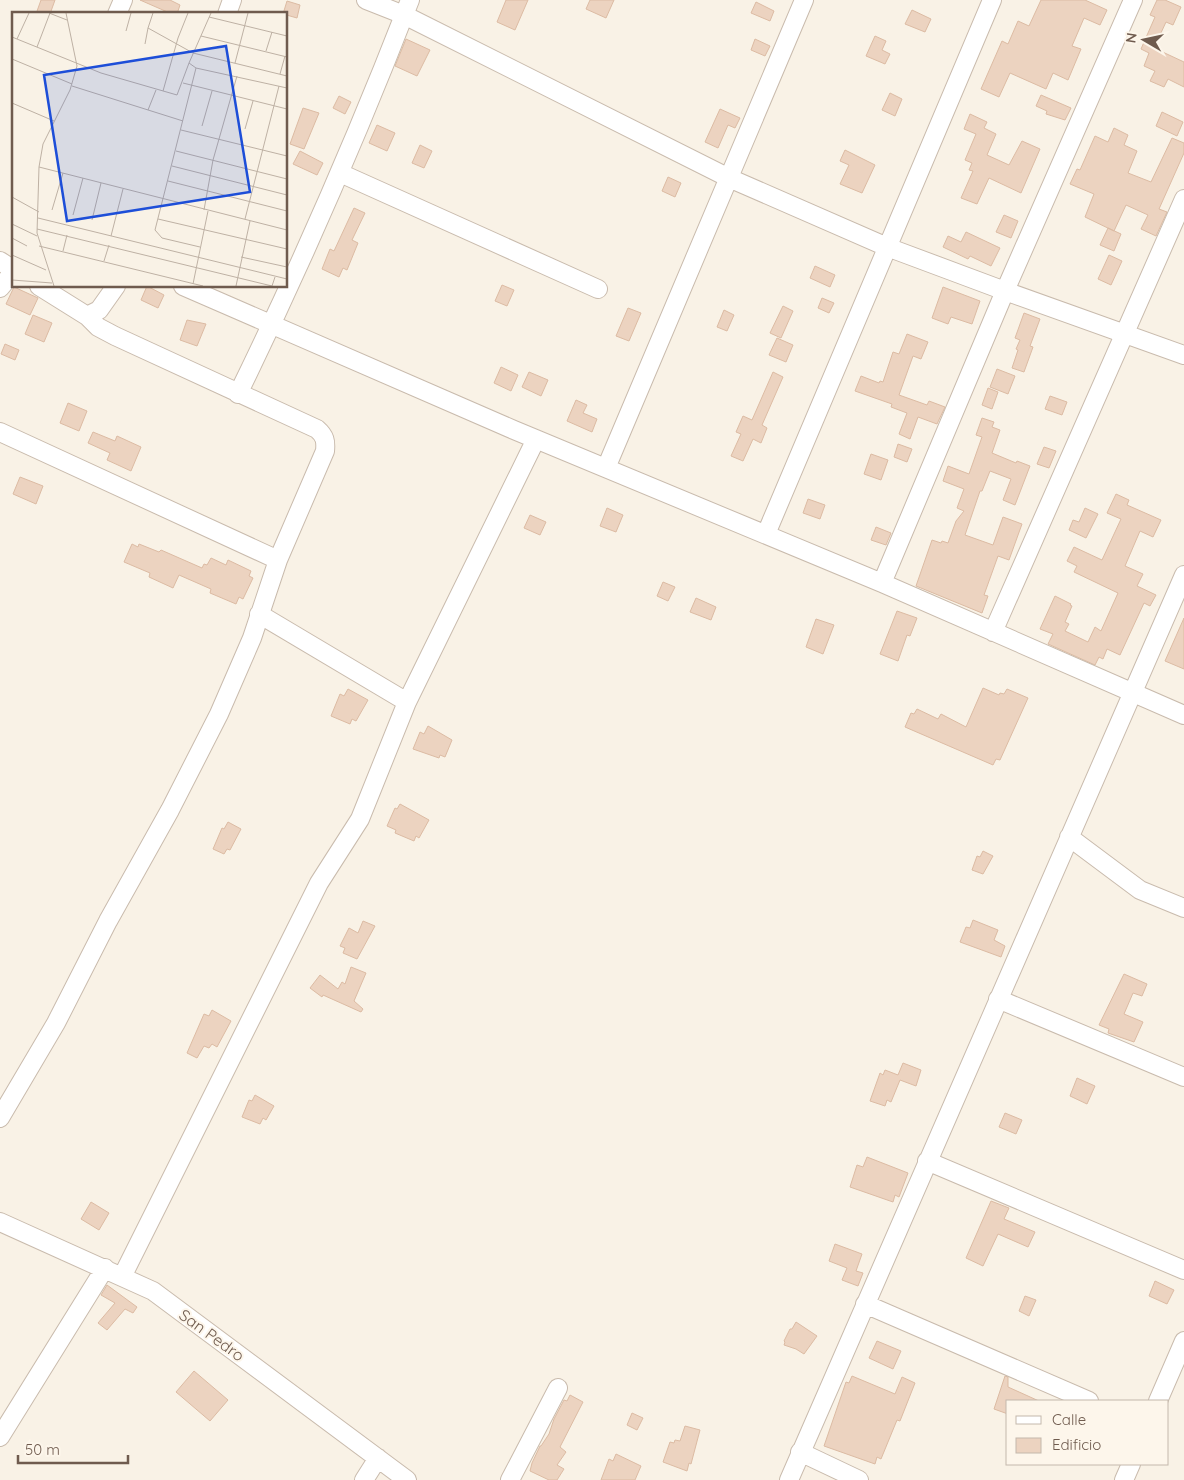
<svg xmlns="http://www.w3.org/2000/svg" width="1184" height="1480" font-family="Quicksand,sans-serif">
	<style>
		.building { fill: #ecd3c0; stroke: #dcbba3 }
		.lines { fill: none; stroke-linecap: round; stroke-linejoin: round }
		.minor-casing { stroke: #c9bbad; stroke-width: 20 }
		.minor { stroke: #fff; stroke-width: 18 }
		.labels { text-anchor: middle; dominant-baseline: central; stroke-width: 4; stroke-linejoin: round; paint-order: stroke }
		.street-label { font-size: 16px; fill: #6f5b4e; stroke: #fdf6eb }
		.inset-road { fill: none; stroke: #beb1a4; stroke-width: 1 }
		.view { fill: #1d4ed8; fill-opacity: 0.15; stroke: #1d4ed8; stroke-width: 2.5 }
		.inset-edge { fill: none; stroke: #6f5b4e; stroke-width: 2.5 }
	</style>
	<rect width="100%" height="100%" fill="#f9f2e6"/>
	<!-- building -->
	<path class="building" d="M41,0H55L50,14H36Z
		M140,0H170L180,5L177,14H172Z
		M506,0H528L515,30L497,22Z
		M590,0H614L606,18L586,9Z
		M1041,0H1085L1107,10L1100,25L1084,18L1072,46L1081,49L1068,80L1053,73L1046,89L1010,73L999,97L981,89L1002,41L1008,44L1018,21L1029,26Z
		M1157,0H1165L1181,7L1173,25L1166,22L1154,48L1184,62V87L1168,79L1164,87L1150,81L1155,71L1144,66L1149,53L1141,49L1155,17L1150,15Z
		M287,1L300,5L297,18L283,14Z
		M756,2L774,11L770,21L751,13Z
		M912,10L931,19L925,32L905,24Z
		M875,36L886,41L882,50L890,54L885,64L866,56Z
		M406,39L430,50L417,76L395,66Z
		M755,39L770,46L765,56L751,50Z
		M890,93L902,99L895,116L882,110Z
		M1041,95L1071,108L1065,120L1046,114L1047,111L1036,106Z
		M339,96L351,102L345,114L333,108Z
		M303,108L319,113L304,149L290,144Z
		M720,109L740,118L735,128L728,125L718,148L705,142Z
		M1162,112L1183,122L1177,136L1156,126Z
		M970,114L987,122L984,128L996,134L987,155L1009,165L1022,141L1040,149L1021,193L989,178L977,204L961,198L973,171L969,170L972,163L965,160L976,134L964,129Z
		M377,125L395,133L387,151L369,143Z
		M1114,128L1128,135L1124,145L1137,151L1128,173L1151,182L1172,138L1184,143V153L1159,209L1167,212L1156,236L1141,229L1148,215L1126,205L1114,231L1085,217L1094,194L1070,184L1077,169L1080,170L1095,136L1108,142Z
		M420,145L432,151L424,168L412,163Z
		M845,150L875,165L862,193L840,184L849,165L840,161Z
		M300,151L323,163L317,175L293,164Z
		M668,177L681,183L675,197L662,191Z
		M354,208L365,213L352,240L358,243L347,270L343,268L339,277L322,269L330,249L334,251Z
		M1004,215L1018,221L1011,238L996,232Z
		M1108,228L1121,234L1114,251L1100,245Z
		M966,232L1000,248L991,266L970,256L968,259L943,247L948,236L961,242Z
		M1109,255L1122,261L1111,285L1098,279Z
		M815,266L835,275L830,287L810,278Z
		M502,285L514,290L507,306L495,301Z
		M147,286L164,295L158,308L141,300Z
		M14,287L38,298L30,315L6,304Z
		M943,287L980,301L972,324L951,317L948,324L932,318Z
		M822,298L834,303L829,313L818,308Z
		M783,306L793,311L781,338L770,333Z
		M628,308L641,313L629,341L616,336Z
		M724,310L734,315L727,331L717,327Z
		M1024,313L1040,319L1030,346L1033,347L1024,372L1012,368L1018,350L1016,349L1020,340L1015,338Z
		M33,315L52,323L44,342L25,334Z
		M187,320L206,324L197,346L180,340Z
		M907,334L928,342L921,359L913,356L899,395L927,405L929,401L945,407L937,424L918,417L910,439L899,434L907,413L891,407L892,404L855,391L861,376L879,383L880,381L883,382L893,352L899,354Z
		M777,338L793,345L786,362L769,355Z
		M5,344L19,350L15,360L1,354Z
		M501,367L518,375L511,391L494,383Z
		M997,369L1015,376L1008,394L990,387Z
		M529,372L548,380L541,396L522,387Z
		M773,372L783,377L762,425L767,428L761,443L753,439L743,461L731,456L741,434L736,432L743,416L752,420Z
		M988,388L998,392L992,409L982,405Z
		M1050,396L1067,402L1062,415L1045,409Z
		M576,400L587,405L583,413L597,419L592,432L567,421Z
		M68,403L87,411L79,431L60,423Z
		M982,418L994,422L992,427L1000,430L992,453L1016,463L1017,461L1030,466L1015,505L1003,500L1011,479L990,471L982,491H980L965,535L993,545L1003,517L1022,524L1009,560L998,556L984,595L988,596L982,613L916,586L932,540L941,543L942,541L948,543L956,521L964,511L957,508L964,489L943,481L948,466L969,474L982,437L976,435Z
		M93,432L115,441L117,436L141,447L131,471L107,460L110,453L88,443Z
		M898,444L912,449L907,462L894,457Z
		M1044,447L1056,451L1049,468L1037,464Z
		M871,454L888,460L881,480L864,474Z
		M20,477L43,486L36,504L13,494Z
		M1116,494L1129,500L1127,505L1161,520L1153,537L1140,531L1125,566L1143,574L1137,586L1156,595L1150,606L1144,603L1120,655L1107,649L1103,659L1099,657L1095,665L1048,644L1053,634L1040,629L1055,596L1071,604L1070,605L1072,606L1065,622L1069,624L1065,631L1088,642L1095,627L1101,631L1118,593L1074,572L1077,566L1067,561L1074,547L1102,560L1121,519L1107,513Z
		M808,499L825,505L820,519L803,513Z
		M607,508L623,515L616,532L600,526Z
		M1085,508L1098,514L1086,538L1069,530L1073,520L1079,522Z
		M530,515L546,522L540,535L524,528Z
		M876,527L891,533L886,545L871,540Z
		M132,544L138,547L139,544L159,552L161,550L202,568L204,564L207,565L211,558L226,565L228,560L251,571L249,576L253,578L243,599L239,597L236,604L210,593L211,589L179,575L173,588L149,577L150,573L124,562Z
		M663,582L675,587L668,601L657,596Z
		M696,598L716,607L711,620L690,612Z
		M897,611L917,618L910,636L907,635L898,661L880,654Z
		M1184,618V669L1165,661Z
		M816,619L834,625L823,654L806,647Z
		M983,688L999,695L1000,693L1004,694L1007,689L1028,698L1000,760L996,759L993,765L905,727L911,713L914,714L917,709L938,719L941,714L966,727Z
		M348,689L368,700L356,721L352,719L350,724L331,716L340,694L344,696Z
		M428,726L452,740L445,757L440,755L439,758L413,749L420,732L424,734Z
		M400,804L429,820L419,838L416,836L414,841L395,833L396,830L387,826L395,808L397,809Z
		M228,822L241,829L230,850L227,849L224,854L213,849L222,828L224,829Z
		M983,851L993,856L983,874L972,870L977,856L980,857Z
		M973,920L998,930L994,940L1005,946L1001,957L960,942L966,927L970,928Z
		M363,921L375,926L357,959L343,953L345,948L340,946L349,928L358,933Z
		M351,967L366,973L354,1001L363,1009L361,1012L323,995L322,997L310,988L320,975L338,989L342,982L345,984Z
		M1124,974L1147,984L1142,996L1133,993L1124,1014L1143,1022L1134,1042L1108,1033L1109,1029L1099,1025Z
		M212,1010L231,1021L217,1047L212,1044L209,1048L204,1046L197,1058L187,1053L204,1014L209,1016Z
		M903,1063L921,1070L916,1086L900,1080L891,1102L887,1100L885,1106L870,1101L880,1073L883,1075L885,1070L898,1075Z
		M1077,1078L1095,1086L1087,1104L1070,1096Z
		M255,1095L274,1106L266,1120L263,1118L260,1124L242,1117L249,1100L252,1101Z
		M1005,1113L1022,1120L1016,1134L999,1127Z
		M867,1157L908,1173L899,1197L895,1195L893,1202L850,1187L857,1165L863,1167Z
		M991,1201L1009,1208L1004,1219L1035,1232L1028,1247L998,1234L983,1266L966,1258Z
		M91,1202L109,1213L99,1230L81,1219Z
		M835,1244L862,1254L856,1271L863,1273L858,1286L842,1280L847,1268L829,1261Z
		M1155,1281L1174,1290L1167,1304L1149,1296Z
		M107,1285L137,1307L133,1313L125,1309L107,1330L98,1323L115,1303L101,1295Z
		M1025,1296L1036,1300L1029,1316L1019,1311Z
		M796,1322L817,1336L804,1354L796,1349L784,1345L785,1342L784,1341L790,1329H792Z
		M877,1341L901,1351L893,1369L869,1358Z
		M194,1371L228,1400L210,1421L176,1392Z
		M852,1376L895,1394L902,1377L915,1383L900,1421L897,1420L881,1459L877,1457L875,1464L824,1446L846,1382L849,1383Z
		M1005,1376L1008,1377V1387L1039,1401H1008V1414L994,1409Z
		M570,1395L583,1402L560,1447L566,1452L557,1465L564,1469L557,1480H549L530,1471L532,1463L540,1446H541L549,1434L554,1419L564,1400L567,1401Z
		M632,1413L643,1418L637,1430L627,1425Z
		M685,1426L700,1430L691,1464L689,1463L687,1471L663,1462L670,1442L674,1443L675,1440L680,1441Z
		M616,1454L641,1466L635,1480H601L609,1459L613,1461Z"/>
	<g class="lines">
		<defs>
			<path id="minor" d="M366,0L404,15L729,178L887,247L1005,291L1184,355
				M117,14L123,0
				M227,14L232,0
				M340,173L598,289
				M0,261L14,270
				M39,286L87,316L99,310L116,286
				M183,286L514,430L882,583L1184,715
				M0,288L14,271
				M238,394C301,265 358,134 410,0
				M0,432L278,560
				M606,468L804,0
				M766,534L992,0
				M882,583L1005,291L1133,0
				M259,614L407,702
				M993,632L1184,199
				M1069,837L1140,890L1184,908
				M998,999L1184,1077
				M0,1118L56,1023L108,921L170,810L219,714L252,638L278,560L325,451C326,441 325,436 317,429L115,336L98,327L87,316
				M927,1161L1184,1270
				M0,1222L153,1291L407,1480
				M122,1277L319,883L360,819L407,702L536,439
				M865,1304L1089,1401
				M1158,1401L1184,1341
				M0,1437L105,1268
				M800,1452L859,1480
				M364,1480L378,1458
				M510,1480L558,1388
				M789,1480L1184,575
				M1124,1480L1131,1464"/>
		</defs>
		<!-- minor casing -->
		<use href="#minor" class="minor-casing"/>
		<!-- minor -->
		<use href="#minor" class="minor"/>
	</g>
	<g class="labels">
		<!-- street labels -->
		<g class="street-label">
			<text transform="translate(212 1335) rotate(36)">San Pedro</text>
		</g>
	</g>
	<!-- overview -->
	<g transform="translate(12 12)">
		<rect width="275" height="275" fill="#f9f2e6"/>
		<path class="inset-road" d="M37,1L55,8M141,1L136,16L181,41L275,64M197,5L275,24M114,19L119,1M189,24L275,45M0,25L89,61L165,83L177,51M5,27L17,1M133,32L136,16M25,35L38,1M254,39L260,20M0,47L60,72M223,51L236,1M184,56L275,76M268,62L273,44M171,71L275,97M60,74L171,109M151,79L166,26L176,1M0,91L42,109M136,98L144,78M190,114L200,79M233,117L241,89M169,118L275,144M164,139L275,167M160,154L275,183M27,155L275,218M156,169L275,199M0,185L27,200M40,198L51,161M192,198L201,148L225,64M61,203L71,166M26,206L275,267M146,207L275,237M233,207L267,74M80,208L89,171M0,212L25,224M25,217L260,274L263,265M99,224L111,177M0,226L15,234M27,234L191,274M188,235L150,226L143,218L184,56L177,51L199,1M51,239L55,223M0,243L34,258M229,245L275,255M92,249L97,233M0,268L40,271M181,272L196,199M42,274L25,221L27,155L31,132L58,78L65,54L54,1M224,274L238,209"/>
		<path class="view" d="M214,34L238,180L55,209L32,63Z"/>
		<rect width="275" height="275" class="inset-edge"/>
	</g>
	<!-- legend -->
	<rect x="1006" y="1400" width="162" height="65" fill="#fdf6eb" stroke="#c4b8ac"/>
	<rect x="1016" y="1416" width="25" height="8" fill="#ffffff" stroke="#c4b8ac"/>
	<text x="1052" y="1425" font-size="15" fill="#6f5b4e">Calle</text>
	<rect x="1016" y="1438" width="25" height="15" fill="#ecd3c0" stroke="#c4b8ac"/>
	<text x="1052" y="1450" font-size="15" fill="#6f5b4e">Edificio</text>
	<!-- north arrow -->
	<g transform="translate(1144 40) rotate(279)" stroke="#fdf6eb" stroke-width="4" paint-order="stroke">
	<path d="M0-4L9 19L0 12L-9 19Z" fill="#6f5b4e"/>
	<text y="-8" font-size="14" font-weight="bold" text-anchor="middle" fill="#6f5b4e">N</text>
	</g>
	<!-- scale -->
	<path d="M18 1455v8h110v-8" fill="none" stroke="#6f5b4e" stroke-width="2.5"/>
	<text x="25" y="1455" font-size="15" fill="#6f5b4e" stroke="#fdf6eb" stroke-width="4" paint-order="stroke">50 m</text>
</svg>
